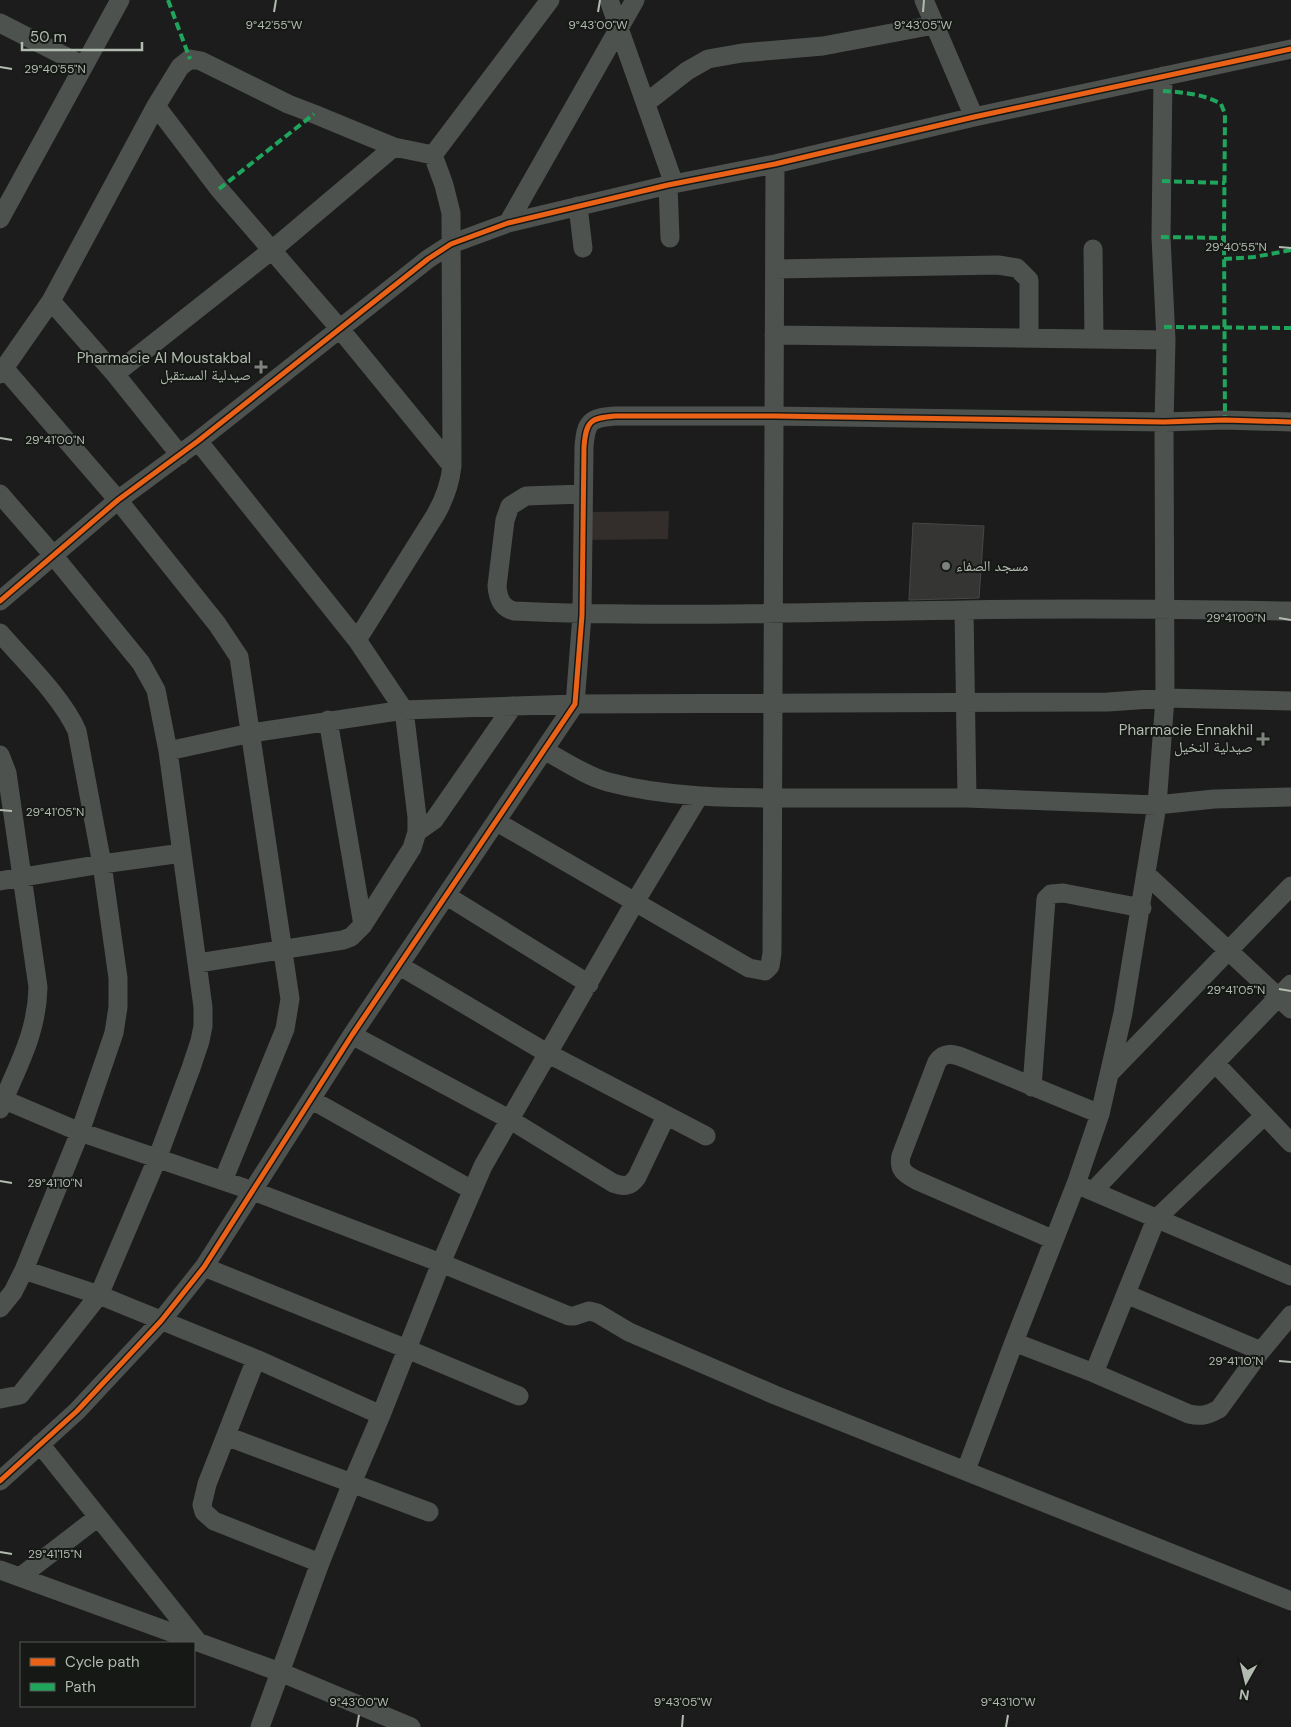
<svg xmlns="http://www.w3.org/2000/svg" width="1291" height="1727" font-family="'DM Sans','Noto Naskh Arabic',sans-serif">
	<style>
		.green { fill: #332d2b }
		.building { fill: #353634; stroke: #454845 }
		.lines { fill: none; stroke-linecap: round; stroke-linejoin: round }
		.minor { stroke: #4e524e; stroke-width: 19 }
		.quiet { stroke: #20a55d; stroke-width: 4; stroke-dasharray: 8 4; stroke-linecap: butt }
		.cycleway-casing { stroke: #161816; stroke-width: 8 }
		.cycleway { stroke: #ea6118; stroke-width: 5 }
		.ticks { fill: none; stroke: #b1bbaf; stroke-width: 2 }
		.poi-dot { fill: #7d837c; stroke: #161816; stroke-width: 2 }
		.labels { text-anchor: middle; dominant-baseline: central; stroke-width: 4; stroke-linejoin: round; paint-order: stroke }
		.poi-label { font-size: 15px; fill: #b1bbaf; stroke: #161816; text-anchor: end }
		.ticks-label { font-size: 12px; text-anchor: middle; fill: #b1bbaf; stroke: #161816; stroke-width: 4; stroke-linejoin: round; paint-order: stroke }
	</style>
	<rect width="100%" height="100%" fill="#1c1c1c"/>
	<!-- green -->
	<path class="green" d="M669,511L668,539L585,540V512Z"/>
	<!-- building -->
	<path class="building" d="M913,523L984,526L979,598L909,600Z"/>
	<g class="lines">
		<!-- minor -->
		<path class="minor" d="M609,0L674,184
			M924,0L974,117
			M0,23L84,66
			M646,103L687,71L708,59L742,53L823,46L934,25
			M156,106L219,189L340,329L452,466
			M433,155L550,0
			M668,185L670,238
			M578,206L583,248
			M0,219L120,0
			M508,223L635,0
			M1093,249L1094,339
			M775,269L998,265L1017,268L1029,280V338
			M51,301L115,374L180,455
			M774,335L1166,340
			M4,368L118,500L217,624L239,657L290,999L285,1029L223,1181
			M0,374L51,301L156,106L180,67L190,59L201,61L288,104L314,114L394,147L433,155L444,185L451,213L452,466C450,484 445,498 436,514L357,640
			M115,374L272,250L394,147
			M198,441L357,640L404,710L417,817V832L412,848L363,925L351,937L343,940L198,963
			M0,494L53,555L141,663L156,690L168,751L203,1007V1026L200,1041L191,1068L157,1159L99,1295L20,1395L0,1399
			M583,494L526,496L510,506L505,520L497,586C498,599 502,608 514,611C664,618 814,612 963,610C1072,608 1182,609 1291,611
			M0,601L118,500L198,441L428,259L451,244L508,223L668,185L775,164L974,117L1291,49
			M0,633C25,662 62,697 77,731L102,864L118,978V1007L114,1033L80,1132L24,1270L99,1295L256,1359L381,1415
			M328,720L363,925
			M544,750C564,761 586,776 608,782C672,799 739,798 804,798C858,798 913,798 967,798L964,610
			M168,751L251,733L404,710L575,704L1108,702L1165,698L1291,701
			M0,755L7,773L38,987C37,1035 17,1066 0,1109
			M967,798L1157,805L1214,799L1291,797
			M497,822L749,968L765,971L770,966L772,953L775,164
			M417,832L434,820L513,706
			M1146,874L1291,1009
			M0,881L102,864L182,853
			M447,896L589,984
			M400,966L547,1053L706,1136
			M1291,984L1215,1063L1291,1143
			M352,1035L509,1119L613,1183C624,1187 630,1187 637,1177L666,1116
			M1111,1072L1291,886
			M1032,1087L1046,899L1051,894L1063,893L1142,908
			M0,1098L80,1132L253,1191L441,1263L569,1316H574L589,1311L597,1313L629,1332L775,1395L1291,1601
			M312,1100L472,1190
			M1076,1184L1291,1276
			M1094,1190L1215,1063
			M1054,1240L916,1180C905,1174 898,1170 901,1156L937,1062C944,1051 953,1054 964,1058L1100,1114
			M204,1267L407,1349L519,1396
			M1126,1294L1261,1351
			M0,1308L13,1292L24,1270
			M1014,1342L1094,1373L1189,1414C1201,1417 1208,1415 1219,1409L1261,1351L1291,1315
			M256,1359L207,1484L202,1505L204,1512L214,1521L320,1563
			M1094,1373L1156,1219L1264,1116
			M226,1436L429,1512
			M40,1444L198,1642
			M966,1470L1014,1342L1076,1184L1100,1114L1123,1013L1157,805L1165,698L1164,422L1166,340L1161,237L1163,76
			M0,1481L77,1411L161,1321L204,1267L352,1035L575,704L582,615L584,447C586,421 590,418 615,416H774L1164,422L1225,420L1291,422
			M0,1570L280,1672L411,1727
			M20,1577L98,1517
			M260,1727L320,1563L352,1483L381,1415L441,1263L483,1166L635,902L699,796"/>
		<!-- quiet -->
		<path class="quiet" d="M168,0L190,59
			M1163,91C1181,92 1205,94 1221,104L1225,114L1224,238L1225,420
			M1162,181L1225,183
			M219,189L314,114
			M1161,237L1224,238
			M1224,259L1254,257L1291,250
			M1164,327L1291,328"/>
		<defs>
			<path id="cycleway" d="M0,601L118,500L198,441L428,259L451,244L508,223L668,185L775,164L974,117L1291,49
				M0,1481L77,1411L161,1321L204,1267L352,1035L575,704L582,615L584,447C586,421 590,418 615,416H774L1164,422L1225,420L1291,422"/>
		</defs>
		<!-- cycleway casing -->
		<use href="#cycleway" class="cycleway-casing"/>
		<!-- cycleway -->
		<use href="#cycleway" class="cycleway"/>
	</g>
	<!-- ticks -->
	<path class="ticks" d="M274,12L276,0M598,12L600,0M923,12L924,0M0,67L12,69M1279,247L1291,248M0,438L12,440M1279,618L1291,620M0,810L12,811M1279,989L1291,991M0,1181L12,1183M1279,1361L1291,1362M0,1552L12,1554M357,1727L359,1715M682,1727L683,1715M1006,1727L1008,1715"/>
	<!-- markers -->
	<g class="poi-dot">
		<path d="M258.5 359.5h5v5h5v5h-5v5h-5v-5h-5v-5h5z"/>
		<circle cx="946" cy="566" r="5"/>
		<path d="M1260.5 731.5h5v5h5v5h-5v5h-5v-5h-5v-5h5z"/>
	</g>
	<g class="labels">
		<!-- poi labels -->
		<g class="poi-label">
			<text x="251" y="358">Pharmacie Al Moustakbal<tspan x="251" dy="17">صيدلية المستقبل</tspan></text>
			<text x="956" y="566" text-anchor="start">مسجد الصفاء</text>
			<text x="1253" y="730">Pharmacie Ennakhil<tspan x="1253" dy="17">صيدلية النخيل</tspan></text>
		</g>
	</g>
	<g class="ticks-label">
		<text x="274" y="29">9°42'55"W</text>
		<text x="598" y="29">9°43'00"W</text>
		<text x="923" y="29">9°43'05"W</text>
		<text x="55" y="73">29°40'55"N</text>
		<text x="1236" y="251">29°40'55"N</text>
		<text x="55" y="444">29°41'00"N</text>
		<text x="1236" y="622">29°41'00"N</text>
		<text x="55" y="816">29°41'05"N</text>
		<text x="1236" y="994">29°41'05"N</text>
		<text x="55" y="1187">29°41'10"N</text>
		<text x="1236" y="1365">29°41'10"N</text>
		<text x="55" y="1558">29°41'15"N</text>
		<text x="359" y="1706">9°43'00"W</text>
		<text x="683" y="1706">9°43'05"W</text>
		<text x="1008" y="1706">9°43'10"W</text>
	</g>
	<!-- legend -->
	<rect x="20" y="1642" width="175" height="65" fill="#161816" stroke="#545953"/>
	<rect x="30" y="1658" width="25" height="8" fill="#ea6118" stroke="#545953"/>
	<text x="65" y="1667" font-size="15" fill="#b1bbaf">Cycle path</text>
	<rect x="30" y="1683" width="25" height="8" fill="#20a55d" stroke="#545953"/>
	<text x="65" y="1692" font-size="15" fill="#b1bbaf">Path</text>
	<!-- north arrow -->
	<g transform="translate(1246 1682) rotate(188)" stroke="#161816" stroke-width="4" paint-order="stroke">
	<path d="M0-4L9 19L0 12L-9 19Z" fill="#b1bbaf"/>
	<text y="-8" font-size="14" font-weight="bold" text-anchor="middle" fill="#b1bbaf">N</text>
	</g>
	<!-- scale -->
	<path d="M22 42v8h120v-8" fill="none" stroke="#b1bbaf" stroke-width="2.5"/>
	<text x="30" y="42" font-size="15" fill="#b1bbaf" stroke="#161816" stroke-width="4" paint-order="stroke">50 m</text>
</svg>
